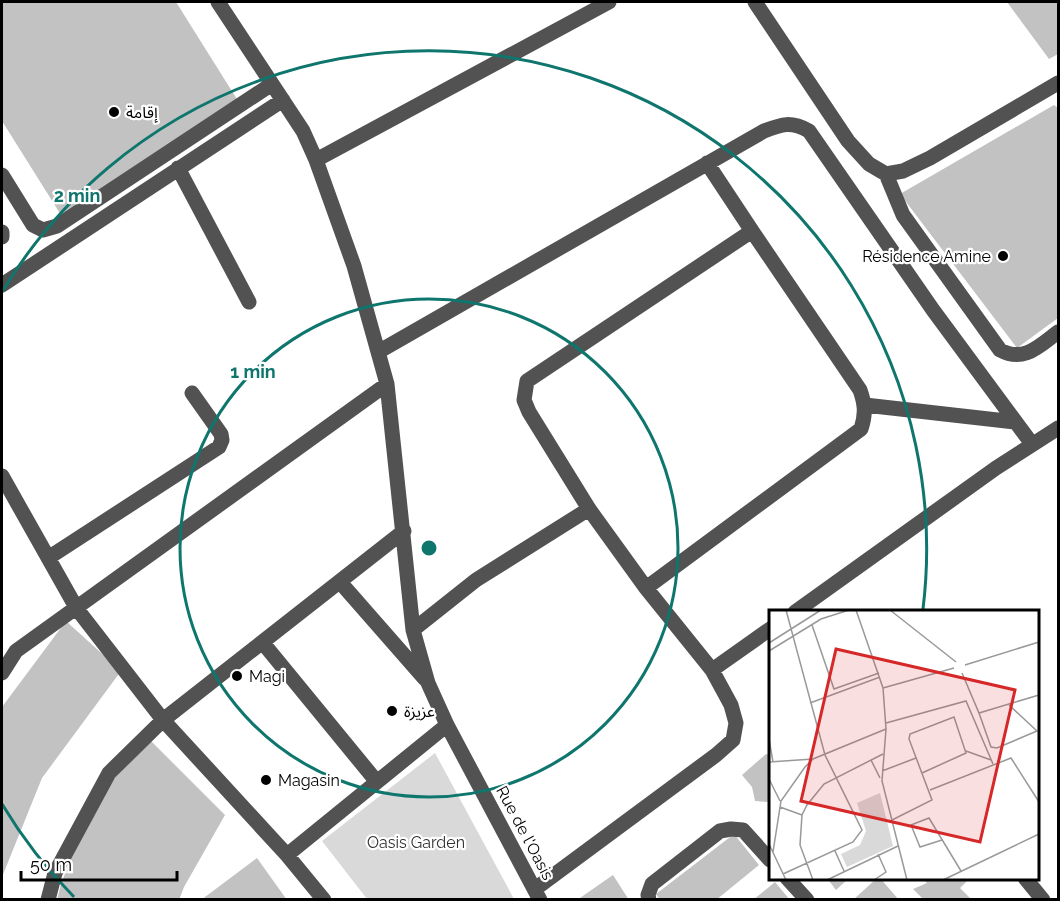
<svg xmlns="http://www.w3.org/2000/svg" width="1060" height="901" font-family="Raleway,'Noto Sans Arabic',sans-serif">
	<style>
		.green { fill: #d9d9d9 }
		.building { fill: #c2c2c2 }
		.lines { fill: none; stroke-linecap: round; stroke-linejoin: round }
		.minor { stroke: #525252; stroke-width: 15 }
		.ring { fill: none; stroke: #0f766e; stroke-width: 3 }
		.poi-dot { fill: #000; stroke: #fff; stroke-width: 2 }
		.labels { text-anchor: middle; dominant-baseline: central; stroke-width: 4.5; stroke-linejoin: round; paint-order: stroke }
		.poi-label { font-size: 16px; fill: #000; stroke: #fff; text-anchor: start }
		.street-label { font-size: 16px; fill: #000; stroke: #fff }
		.park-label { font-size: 16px; fill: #303030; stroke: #fff }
		.inset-road { fill: none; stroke: #999; stroke-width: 1.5 }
		.view { fill: #d62828; fill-opacity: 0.15; stroke: #d62828; stroke-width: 3 }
		.inset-edge { fill: none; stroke: #000; stroke-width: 3 }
		.centre { fill: #0f766e; stroke: #fff; stroke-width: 3 }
		.ring-label { font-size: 18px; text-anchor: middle; font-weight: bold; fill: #0f766e; stroke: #fff; stroke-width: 4.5; stroke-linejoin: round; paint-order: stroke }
	</style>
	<rect width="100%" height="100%" fill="#fff"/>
	<!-- green -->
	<path class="green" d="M435,753L514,899H367L322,841Z"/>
	<!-- building -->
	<path class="building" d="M2,2H176L240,104L61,215L2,121Z
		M1007,2H1058V54L1049,59Z
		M1054,105L1058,108V318L1017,348L900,194Z
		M66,621L121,671L42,778L2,877V707Z
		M148,738L225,815L184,887L179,900H57L61,884L78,840L115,777Z
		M766,754L770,755V800L767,802L755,801L752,787L742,775Z
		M734,834L759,865L716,900H660L656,894Z
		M257,858L287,900H201Z
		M613,875L629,900H577Z
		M827,878H849L836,890Z
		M877,878H880L899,900H853Z
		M922,878H970L960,888L972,900H924L913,889L927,883Z
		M775,882L790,900H753Z"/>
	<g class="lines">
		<!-- minor -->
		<path class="minor" d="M218,2L303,131L316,160L354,266L387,384L413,630L428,683L447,725L540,900
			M755,2L848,141L869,164L886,174L903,171L930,158L1058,83
			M316,160L609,2
			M707,163L752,231
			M178,168L249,302
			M886,174L903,215L1000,350C1024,363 1039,346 1058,332
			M2,175L33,225L43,230L57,226L272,84
			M2,232V237
			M2,285L283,100
			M378,352L764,131C782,124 791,121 809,131L933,310L1032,444
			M865,405L1015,422
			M2,476L77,609L163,720L287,855L324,900
			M48,558L219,447L222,440L221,434L192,393
			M340,582L425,679
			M795,612L996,468L1058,428
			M413,630L476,580L589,509
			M263,643L377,782
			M712,670L770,629
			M2,673L16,651L387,384
			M287,855L447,725
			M787,878L807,900
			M1025,878L1043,900
			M535,889L716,755L733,740L736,723L731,705L712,670L646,588L589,509L529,412L524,400L527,381L752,231L860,390C865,404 866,414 861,429L646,588
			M48,900L55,873L109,773L163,720L404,531
			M649,900L648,895L652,884L720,831L731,829L743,830L770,860"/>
	</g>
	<!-- distance rings -->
	<g class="ring">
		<circle cx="429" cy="548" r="249"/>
		<path d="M74 897A498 498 0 0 1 2 804M2 292A498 498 0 0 1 923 609"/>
	</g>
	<!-- markers -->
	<g class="poi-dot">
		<circle cx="114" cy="112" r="6"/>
		<circle cx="1003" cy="256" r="6"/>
		<circle cx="237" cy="676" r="6"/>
		<circle cx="392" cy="711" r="6"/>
		<circle cx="266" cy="780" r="6"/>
	</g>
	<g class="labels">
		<!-- poi labels -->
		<g class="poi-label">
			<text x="126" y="112">إقامة</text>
			<text x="991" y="256" text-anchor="end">Résidence Amine</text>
			<text x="249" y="676">Magi</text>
			<text x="404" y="711">عزيزة</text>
			<text x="278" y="780">Magasin</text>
		</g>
		<!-- street labels -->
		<g class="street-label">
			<text transform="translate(525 833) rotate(62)">Rue de l'Oasis</text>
		</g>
		<!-- park labels -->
		<g class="park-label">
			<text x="416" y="842">Oasis Garden</text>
		</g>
	</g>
	<!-- overview -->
	<g transform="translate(769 610)">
		<rect width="270" height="270" fill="#fff"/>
		<path d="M111,183L124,236L78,257L72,244L91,235L97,221L88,193Z" fill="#d9d9d9"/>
		<path class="inset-road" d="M87,0L114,78L117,119L113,171L138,270M121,0L187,52M43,15L65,79L110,63M0,33L52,0M0,41L52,9L80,0M196,55L270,32M193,63L210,103L270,85M114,78L185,58M41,93L111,67M210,103L222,137L228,138L268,121L240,95M117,113L197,91L224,154M0,129L4,152M197,141L222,150M102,150L111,168M0,152L44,149M113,161L147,148M0,169L11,191M161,180L242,148L270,192M11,197L33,205M123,210L163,190L140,129L141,124L185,107L197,143L153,163M173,230L151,237L142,215L160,208L192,261M0,234L17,270M66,241L75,261M4,242L12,191L36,157L44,149L117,119M14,264L84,232L93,220L56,145L17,0M44,270L31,235L33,205L38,195L55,174L114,144M58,270L129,236M105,270L117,262L109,244M174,270L270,224"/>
		<path class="view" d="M67,39L246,80L211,232L32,191Z"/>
		<rect width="270" height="270" class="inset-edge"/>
	</g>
	<circle cx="429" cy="548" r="9" class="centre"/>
	<g class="ring-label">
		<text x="77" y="202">2 min</text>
		<text x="253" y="378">1 min</text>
	</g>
	<!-- border -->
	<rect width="1060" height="901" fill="none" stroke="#000000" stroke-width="6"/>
	<!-- scale -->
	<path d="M21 871v9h156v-9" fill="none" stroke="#000000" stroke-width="3"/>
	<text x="30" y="871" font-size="18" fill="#000000" stroke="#ffffff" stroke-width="4.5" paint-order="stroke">50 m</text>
</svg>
